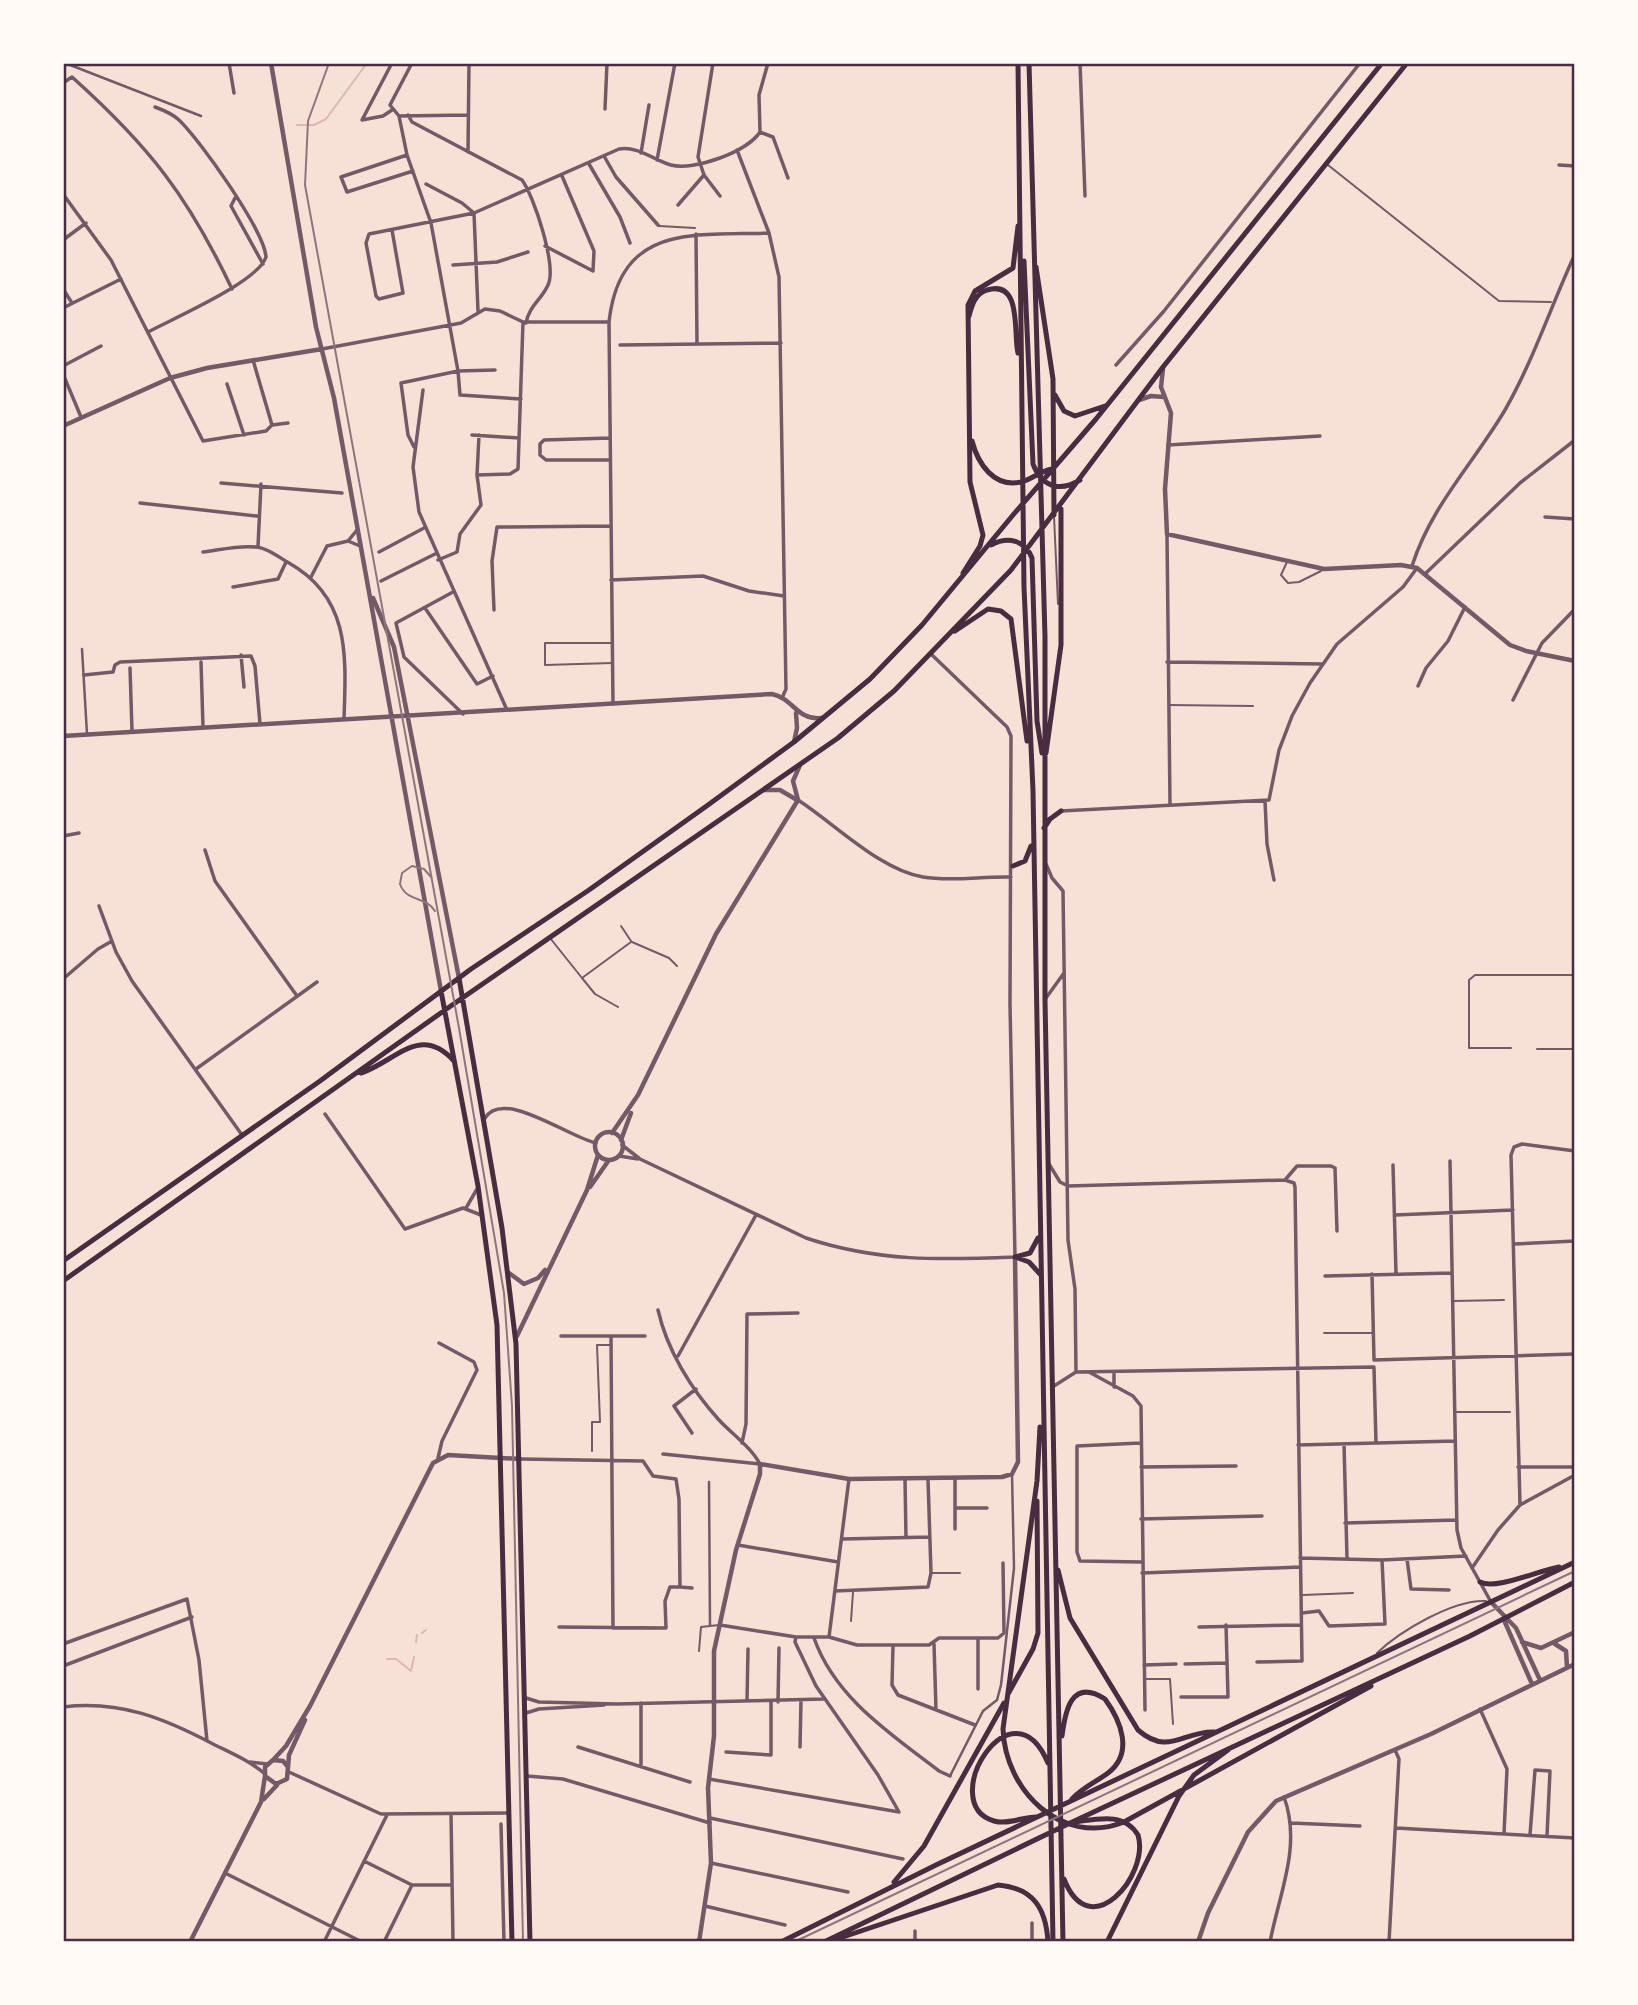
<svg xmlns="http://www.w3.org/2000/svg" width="1638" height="2005" font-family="Helvetica,sans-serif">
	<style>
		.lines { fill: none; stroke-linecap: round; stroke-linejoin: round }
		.stream { stroke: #dcb8b0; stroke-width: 2 }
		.service { stroke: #755966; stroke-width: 2 }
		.pedestrian { stroke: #755966; stroke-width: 2.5 }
		.minor { stroke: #755966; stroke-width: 3.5 }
		.tertiary { stroke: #755966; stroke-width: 4.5 }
		.secondary { stroke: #4a2c40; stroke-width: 5 }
		.tram { stroke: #8f747c; stroke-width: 2 }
		.neatline { fill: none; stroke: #4a2c40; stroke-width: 2.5 }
	</style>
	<rect width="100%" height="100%" fill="#f7e1d7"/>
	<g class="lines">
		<!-- stream -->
		<path class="stream" d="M297,125H314L326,119L367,63
			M422,1633L426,1630
			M416,1642L417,1635
			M387,1659H396L411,1671L414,1657"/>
		<!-- service -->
		<path class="service" d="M1328,165L1499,301L1551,302
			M659,226L695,228
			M1054,516L1058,604
			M1287,562L1281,575L1288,583L1299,582L1321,571
			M611,643H545V665L612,663
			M1169,705L1253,706
			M621,926L631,941
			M550,938L582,978L631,942
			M632,942L669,958L677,966
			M582,978L595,994L618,1007
			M1511,1048H1469V980L1475,975H1575
			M1537,1049H1575
			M1454,1301L1504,1300
			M1324,1333H1372
			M1456,1412H1510
			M592,1451V1422H600L597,1345H610
			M932,1573H960
			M1303,1595L1353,1593
			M851,1621L853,1592
			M699,1651L701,1627L719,1625
			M1377,1653C1400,1631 1454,1599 1486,1601
			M1145,1679H1170L1173,1724"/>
		<!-- pedestrian -->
		<path class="pedestrian" d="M65,63L201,116
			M82,649L87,734
			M709,1482L710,1625
			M950,1776L983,1711L997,1700L1001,1685L1014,1568L1012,1474"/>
		<!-- minor -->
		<path class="minor" d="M229,63L234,93
			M412,63L390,105L399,116L407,155L431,223L458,371L401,383L408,435L414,447
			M713,63L698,157L704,175L720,196
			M1080,63L1085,196
			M63,83L72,77C149,146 188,196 232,289
			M605,109L607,63
			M392,110L383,116L362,120L392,63
			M408,115L412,122L522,180C534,196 557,266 548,285C542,299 529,306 526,323
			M399,116L467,115
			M760,132L759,95L768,63
			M760,132L773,137L788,178
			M737,150L769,233L779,277L786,689L782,698
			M468,152L469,63
			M641,153L649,105
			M407,155L341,177L347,192L413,171
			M604,156L616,177L658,225
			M657,160L675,63
			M589,164L620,217L630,243
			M1559,165L1575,166
			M426,184L462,203L474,213L478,311
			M63,194L111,260L203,441L266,431L272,425L288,423
			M235,198L231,206L263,264
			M678,205L704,175
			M392,230L403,293L379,299L376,296L366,243L369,234L474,213L619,149C638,146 654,160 671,165C694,171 747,152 760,132
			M696,234L697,343
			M63,240L86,223
			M545,246L593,271L594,251L562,176
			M453,265L497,262L528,252
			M63,289L72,303
			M63,308L121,279
			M148,332C174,318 258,282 266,257C264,230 200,140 179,120C173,114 163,110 155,107
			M620,345L781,343
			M322,349L461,323L485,309L500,311L523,322H609
			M253,360L272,425
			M1116,365L1164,311L1360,63
			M63,366L101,346
			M495,370L458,371L460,395L521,399
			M63,374L81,417
			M227,384L244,435
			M423,390L413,467L419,512L507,710
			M472,435L519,438
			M610,438L544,440L540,444V455L546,460H610
			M1168,445L1320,436
			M477,475L510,474L518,469L523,322
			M221,483L342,493
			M140,503L257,516
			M1545,517L1575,519
			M357,530L348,541L360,546
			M1167,534L1170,804
			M258,546L261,484
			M203,552C219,550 239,545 256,547C266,547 280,558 289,563C351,598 346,657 344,719
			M379,552L424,528
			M438,560L457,552L460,534L481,505L477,475L479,435
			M1412,566C1431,506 1473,464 1505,410C1533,361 1551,306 1575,254
			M1426,573L1520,483L1575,440
			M311,577L327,546L348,541
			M611,580L703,576L749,591L784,596
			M381,581L435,554
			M233,587L278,579L286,562
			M453,592L396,623L404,657L463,714
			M425,608L477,684L493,676
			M494,610L492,561L497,527L611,526
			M241,655L244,687
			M201,662L203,727
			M1167,662L1322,664
			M130,668L132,731
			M84,675L113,672L115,665L120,662L251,656L255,666L260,724
			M1418,686L1426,668L1448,641L1465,607
			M1513,700L1542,643L1575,609
			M613,704L609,322C620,223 693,236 769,233
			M798,800C835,824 880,870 923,877C951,882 982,876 1011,877
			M1265,801L1267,844L1274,880
			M1061,811L1269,800L1279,750L1292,716L1310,683L1337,644L1403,587L1417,568
			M63,836L79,833
			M205,850L215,881L297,996
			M1046,864L1052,878L1063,891L1068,1240L1075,1289L1076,1372
			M99,906L116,952L132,981L242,1135
			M63,979L98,949L112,941
			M1046,998L1064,973
			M196,1069L317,982
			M325,1114L405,1229L463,1208L481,1215
			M485,1118C503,1088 568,1137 596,1143
			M622,1145L640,1159L806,1238C878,1262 941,1260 1015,1257L1010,1004L1011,736L1007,727L931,654
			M619,1156L638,1159
			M1450,1161L1457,1530L1461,1548L1491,1602
			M1049,1164L1060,1182L1068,1186L1285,1180
			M1393,1165L1396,1273
			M466,1208L477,1189
			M1395,1215L1513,1210
			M1514,1244L1575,1241
			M1372,1274L1374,1360
			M1325,1276L1452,1273
			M658,1310C667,1350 691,1389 719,1420C732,1434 751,1447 760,1464
			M561,1336H645
			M611,1336L613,1628
			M678,1356L756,1215
			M1374,1360L1575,1354
			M1374,1368L1376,1443
			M1089,1372L1133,1396L1141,1406L1145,1710
			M1114,1372V1387
			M1054,1386L1076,1372L1374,1367
			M692,1433L674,1406L696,1389
			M742,1443L746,1424L747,1314L798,1313
			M1140,1443L1077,1446V1552L1080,1561L1142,1562
			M1344,1444L1347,1558
			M1298,1445L1455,1441
			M663,1454L760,1464
			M438,1458L442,1441L477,1370L474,1362L439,1343
			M521,1459L643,1461L653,1476L676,1479L679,1499L680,1587L692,1588
			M1141,1467L1236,1466
			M1518,1467H1575
			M905,1479L906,1538
			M1520,1505L1511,1155L1514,1147L1522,1144L1575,1151
			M955,1508H987
			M1141,1519L1262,1516
			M1345,1523L1457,1520
			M955,1529V1478
			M842,1539L930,1537
			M738,1545L838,1562
			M1300,1558L1382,1560L1466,1556
			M1407,1559L1411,1589L1449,1590
			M1472,1568L1498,1530L1520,1505L1575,1475
			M1142,1573L1300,1567
			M835,1591L928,1587L931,1573L928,1479
			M1302,1613L1319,1611L1329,1626L1385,1624L1382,1560
			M720,1625L796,1637H829L857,1645H929L939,1638H998L1004,1633L1003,1563
			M559,1627L666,1628L665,1601L670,1587H680
			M1199,1627L1301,1625
			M829,1637L849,1479
			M814,1638C835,1698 891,1734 939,1771L950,1776
			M63,1644L187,1599L199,1660L207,1741
			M934,1644L936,1710
			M893,1646L892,1685L898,1695L975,1725
			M1257,1662L1302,1661L1295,1187L1294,1183L1285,1180L1297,1166H1331L1335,1168L1337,1231
			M1185,1664L1226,1663
			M1144,1665L1176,1664
			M63,1666L192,1617
			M978,1689V1639
			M1181,1697H1228L1226,1625
			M526,1698L539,1702L617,1704L824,1699
			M747,1701L748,1649
			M778,1702L779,1648
			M641,1703V1766
			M63,1707C119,1700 164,1718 213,1744C231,1753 250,1761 265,1774
			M1480,1709L1507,1769L1504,1834
			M526,1713L539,1709L604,1705
			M578,1747L690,1782
			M800,1747L801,1701
			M726,1752L771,1755V1702
			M250,1762L267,1764
			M289,1772L381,1814L508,1813
			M527,1776L563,1779L710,1823
			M709,1779L899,1812L878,1775L816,1686L795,1642L796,1637
			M451,1814L453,1942
			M710,1818L903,1859
			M1291,1823L1360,1826
			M501,1824L504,1942
			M1396,1828L1575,1838
			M1530,1835L1535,1770L1550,1771L1547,1836
			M364,1861L412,1885H452
			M711,1863L848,1892
			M225,1873L362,1942
			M705,1906L785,1925
			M1032,1923V1942
			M915,1931V1942
			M324,1942L387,1815
			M384,1942L412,1885
			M1270,1942C1279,1894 1302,1846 1284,1797
			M1389,1942L1399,1759L1395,1750"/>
		<!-- tertiary -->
		<path class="tertiary" d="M271,63L316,327L334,398L441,991
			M1163,369L1161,387L1171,413L1165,489L1167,534L1324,569L1401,565L1417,568L1510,645L1526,651L1575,661
			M1139,400L1151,396L1164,397
			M63,426L170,378L207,368L322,349
			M373,598L394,647L459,978
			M63,736C299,724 535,710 772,694C793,698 797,721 822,718
			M794,742L797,728L796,713
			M764,790H780L797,800
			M798,800L793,781L800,765
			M595 1146a14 14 0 1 1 28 0a14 14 0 1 1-28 0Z
			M612,1133L638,1095L716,934L798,800
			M621,1140L631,1113
			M590,1187L609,1160
			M509,1273L524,1284L538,1278L545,1270
			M517,1336L587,1190L598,1155
			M1491,1602L1516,1628L1540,1680
			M1504,1620L1532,1684
			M1522,1642L1541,1648L1575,1632
			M1555,1644L1566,1651L1567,1667
			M273,1760L286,1746L310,1706L433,1463L448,1455L520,1459
			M288,1767L283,1761L273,1760L265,1767V1776L276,1784L287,1779L289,1755L305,1720
			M264,1799L277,1785
			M190,1942L261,1802L265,1776
			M699,1942L711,1863L708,1788L714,1736V1651L736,1550L760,1474V1464L849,1479L1002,1477L1012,1474L1018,1462L1015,1257
			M1198,1942L1208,1913L1248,1832L1276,1801L1431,1734L1575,1664"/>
		<!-- secondary -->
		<path class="secondary" d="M1018,63L1024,587L1033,791L1053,1942
			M1029,63L1045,637V1000L1063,1942
			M1024,261L1033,464C1041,486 1059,493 1080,480
			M1036,267L1053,379L1054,515
			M969,316C972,305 975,294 987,290C1023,279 1013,335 1018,353
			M1055,395L1064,411L1075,416L1105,406
			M972,441C978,464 994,488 1021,482C1032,479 1041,471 1052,469
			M991,545C1008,536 1025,540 1032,558L1037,721L1042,753
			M963,573L980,546L983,535L970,482L968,305L975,291L1013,268L1018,226
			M955,631L988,609L1001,611L1011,619L1027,741
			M1046,753L1061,645V509
			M1044,828L1050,819L1061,811
			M1013,866L1025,861L1031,846
			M459,978L502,1228L516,1344L530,1942
			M441,991L478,1186L497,1325L512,1942
			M361,1073C395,1062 420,1023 454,1061
			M1015,1257L1030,1253L1038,1238
			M1018,1258L1029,1262L1040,1274
			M63,1261L320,1081L471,969L589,890L708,805L794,742L870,679L922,625L1013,515L1096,419L1382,63
			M63,1281L445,1010L838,738L894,691L1011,570L1163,367L1407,63
			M1040,1427L1037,1481L1003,1729C1005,1790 1061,1847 1124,1822L1371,1686
			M1058,1570L1070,1618L1138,1730C1169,1757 1184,1730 1215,1732
			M1480,1582C1496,1590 1537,1571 1559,1567
			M1008,1694L1033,1649L1038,1633L1037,1501
			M1062,1736C1065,1712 1071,1677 1105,1699C1121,1721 1134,1753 1108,1773C1096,1782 1082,1788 1072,1799
			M1036,1817C1022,1817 1008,1825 994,1821C935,1804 1012,1677 1048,1763
			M1064,1879C1090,1946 1150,1875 1138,1835C1124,1812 1098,1819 1075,1822
			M894,1882L924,1846L1004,1703
			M837,1939L998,1885C1034,1888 1046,1909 1048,1942
			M781,1942L936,1865L1575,1562
			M824,1942L1068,1824L1470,1636L1575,1582
			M1107,1942L1179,1796L1194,1775L1228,1750"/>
		<!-- tram -->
		<path class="tram" d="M329,63L308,121L305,185L459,1028L504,1293L512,1406L523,1942
			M431,877L424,869L412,866L402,873L400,884C406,902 426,896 435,911
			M794,1942L1575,1571"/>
	</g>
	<!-- border -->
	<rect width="1638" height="2005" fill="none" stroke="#fffaf5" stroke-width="130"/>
	<rect x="65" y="65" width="1508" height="1875" class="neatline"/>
</svg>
